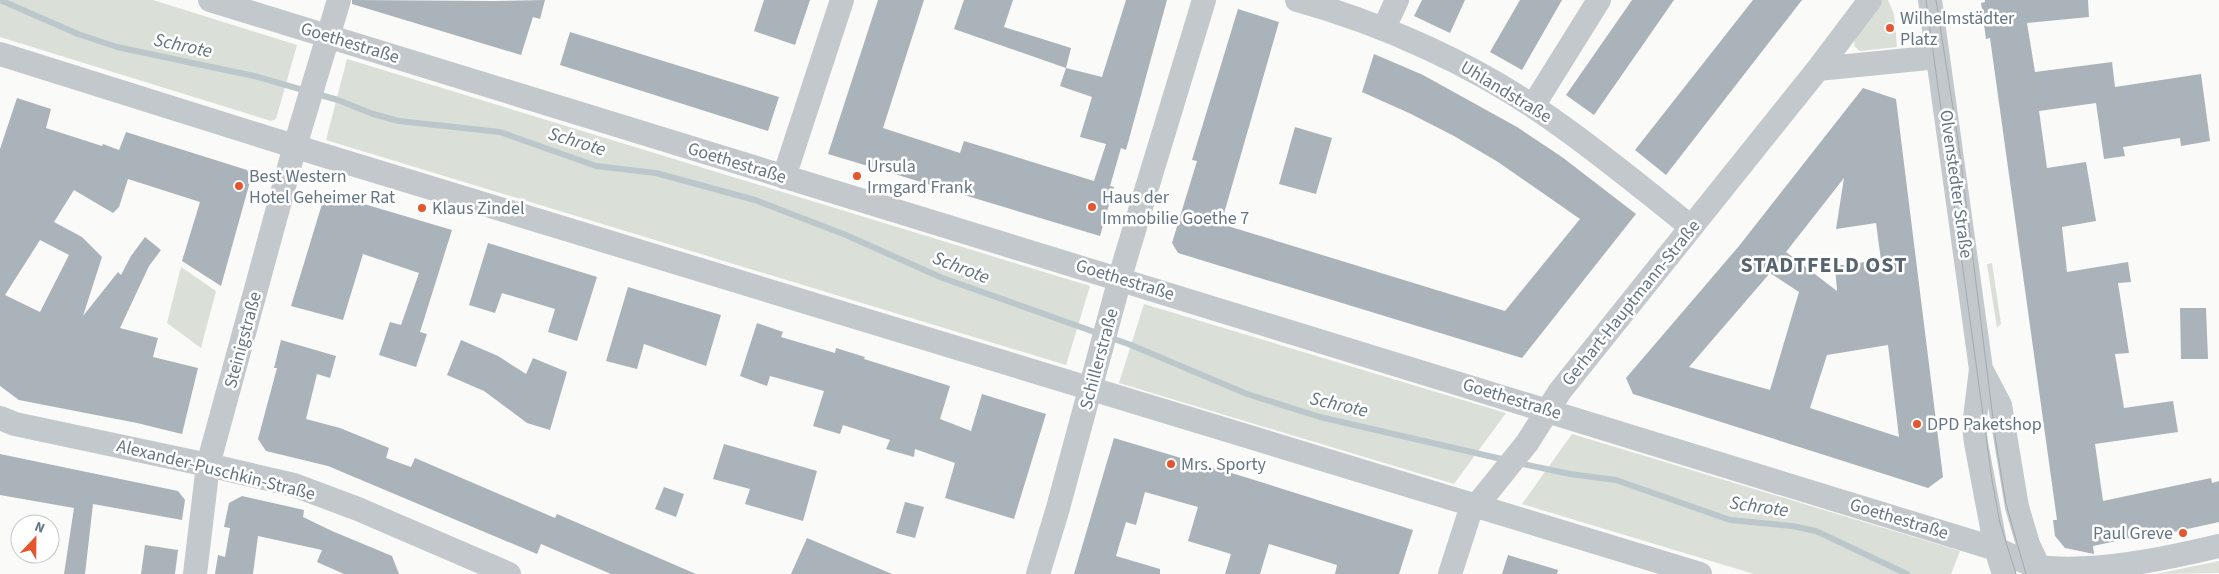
<svg xmlns="http://www.w3.org/2000/svg" width="2219" height="574" font-family="'Source Sans 3',sans-serif">
	<style>
		.green { fill: #dadfd7 }
		.lines { fill: none; stroke-linecap: round; stroke-linejoin: round }
		.stream { stroke: #bbc7cb; stroke-width: 6 }
		.building { fill: #aab3b9; fill-rule: evenodd }
		.minor { stroke: #c3c8cc; stroke-width: 24 }
		.tram { stroke: #a2aab0; stroke-width: 1 }
		.poi-dot { fill: #e4572e; stroke: #fff; stroke-width: 2 }
		.labels { text-anchor: middle; dominant-baseline: central; stroke-width: 5; stroke-linejoin: round; paint-order: stroke }
		.poi-label { font-size: 18px; fill: #657683; stroke: #fff; text-anchor: start }
		.street-label { font-size: 18px; fill: #657683; stroke: #fff }
		.water-label { font-size: 19px; font-style: italic; fill: #60757c; stroke: #fff }
		.district-label { font-size: 22px; font-weight: bold; letter-spacing: 1px; fill: #57646e; stroke: #fff }
	</style>
	<rect width="100%" height="100%" fill="#fafaf8"/>
	<!-- green -->
	<path class="green" d="M0,0H153L297,45L276,119L271,121L0,37Z
		M1882,0H1888L1894,14L1897,47L1860,51L1854,46L1855,34Z
		M347,59L1090,286L1066,365L326,140Z
		M1992,263L2001,324L1997,328L1987,264Z
		M181,267L216,291L201,348L167,323Z
		M1144,304L1506,413L1454,484L1119,383Z
		M1572,434L1960,551L1951,574H1754L1522,504Z
		M2219,561V573L2156,574Z"/>
	<g class="lines">
		<!-- stream -->
		<path class="stream" d="M0,0L78,34L117,47L254,76L338,100L373,114L399,121L500,132L596,166L656,173L755,200L846,235L940,277L1131,345L1247,394L1320,417L1506,460
			M1518,463L1570,474L1616,480L1730,520L1792,526L1816,531L1907,574"/>
	</g>
	<!-- building -->
	<path class="building" d="M352,0L493,1L545,0L540,19L533,17L521,55L352,4Z
		M764,0H810L795,45L754,31Z
		M878,0H924L883,128L960,153L964,141L1094,181L1106,144L1080,137L1092,97L1060,86L1066,68L1102,77L1126,0H1167L1126,150L1121,148L1110,186L1114,187L1100,236L828,154Z
		M964,0H1013L1004,27L1071,48L1066,68L954,29Z
		M1422,0H1465L1450,33L1414,16Z
		M1520,0H1562L1522,70L1490,52Z
		M1632,0H1674L1594,115L1566,95Z
		M1753,0H1802L1666,175L1635,150Z
		M1985,0H2088L2089,17L2027,23L2035,72L2112,62L2115,87L2201,74L2210,141L2181,146L2180,138L2123,147L2125,156L2104,159L2096,103L2039,111L2047,168L2086,162L2096,221L2062,227L2067,272L2128,262L2131,282L2118,283L2129,353L2115,354L2124,408L2173,401L2178,432L2095,444L2103,501L2211,478L2212,483L2219,481V522L2160,535L2159,532L2093,546L2094,554L2065,548L2055,536L2053,520H2057L1990,38L1986,39L1981,3L1985,2Z
		M1238,9L1279,22L1221,224L1505,311L1580,219L1498,162L1454,136L1409,113L1362,92L1374,54L1423,75L1517,127L1562,157L1636,214L1522,358L1178,253L1172,243L1197,161L1192,160Z
		M570,32L779,97L768,131L560,65Z
		M1863,88L1896,99L1943,477L1928,488L1633,394L1626,378L1739,246ZM1844,178L1836,229L1876,223L1881,260L1835,266L1837,291L1786,252ZM1770,273L1799,292L1770,390L1689,367ZM1888,345L1899,437L1810,408L1827,355Z
		M17,98L51,109L46,128L102,146L103,144L119,150L126,132L247,170L251,178L221,286L182,261L200,202L128,179L119,207L113,213L74,190L54,222L82,237L102,257L83,316L118,272L121,275L131,256L145,237L161,250L149,266L120,328L158,338L153,357L198,368L182,434L137,423L19,400L0,386V149ZM40,240L69,255L40,312L5,295Z
		M1295,127L1332,138L1316,194L1279,184Z
		M337,196L452,230L420,332L427,334L416,367L379,355L390,322L401,325L419,273L363,254L343,320L291,306L322,204Z
		M488,243L597,277L577,341L548,332L555,309L502,293L495,313L469,305Z
		M628,287L721,315L706,366L644,344L637,369L606,361Z
		M2180,308H2206L2208,359H2181Z
		M757,323L783,332L781,337L835,353L836,348L865,357L864,359L950,386L940,419L971,431L982,394L1046,414L1014,519L945,498L955,463L915,449L914,457L886,449L890,440L843,425L840,434L813,426L824,391L770,376L767,386L740,376Z
		M281,340L336,356L330,378L317,374L306,419L340,428L389,448L386,458L411,467L415,458L555,518L557,514L696,574H611L541,544L537,554L328,466L266,451L258,439L277,368H274Z
		M461,340L498,356L526,374L533,358L567,372L550,430L527,423L484,391L447,375Z
		M1114,438L1248,478L1413,530L1399,574H1335L1337,565L1269,544L1260,574H1225L1231,554L1188,541L1198,507L1145,492L1136,525L1126,522L1116,556L1160,569V574H1074Z
		M724,444L817,471L803,521L745,504L750,489L713,479Z
		M0,454L178,491L185,500L182,520L93,504L85,574H64L74,508L0,495Z
		M664,487L684,494L676,517L655,509Z
		M242,496L304,510L303,517L332,531L392,556L399,574H344L317,562L322,550L258,536L253,574H215L218,555L225,557L230,528L224,527L229,503Z
		M905,502L924,507L915,538L896,533Z
		M807,538L892,574H791Z
		M145,545L178,550L175,574H141Z
		M1508,555L1558,570L1557,574H1502Z"/>
	<g class="lines">
		<!-- minor -->
		<path class="minor" d="M210,0L1996,549C2010,555 2024,562 2038,567C2093,574 2165,559 2219,546
			M1297,0C1384,24 1477,66 1550,118C1599,152 1645,190 1691,227
			M1930,0L1981,369L1974,426L1976,443L1996,549L2004,574
			M1384,28L1397,0
			M0,54L316,153L1700,574
			M1818,69L1938,57
			M1533,106L1599,0
			M784,177L842,0
			M1981,369L2000,405L2017,507L2028,544L2042,574
			M0,418L15,424L208,465L294,485L358,509L509,574
			M195,574L208,465L295,146L339,0
			M1038,574L1058,508L1125,260L1204,0
			M1450,574L1469,515L1527,443L1560,391L1818,69L1870,0"/>
		<!-- tram -->
		<path class="tram" d="M1926,0L1992,480L2000,523L2016,574
			M1936,0L1959,147L1996,443L2006,504L2026,574"/>
	</g>
	<!-- markers -->
	<g class="poi-dot">
		<circle cx="1890" cy="28" r="5"/>
		<circle cx="857" cy="176" r="5"/>
		<circle cx="239" cy="186" r="5"/>
		<circle cx="1092" cy="207" r="5"/>
		<circle cx="422" cy="208" r="5"/>
		<circle cx="1917" cy="424" r="5"/>
		<circle cx="1171" cy="464" r="5"/>
		<circle cx="2183" cy="533" r="5"/>
	</g>
	<g class="labels">
		<!-- poi labels -->
		<g class="poi-label">
			<text x="1900" y="18">Wilhelmstädter<tspan x="1900" dy="21">Platz</tspan></text>
			<text x="867" y="166">Ursula<tspan x="867" dy="21">Irmgard Frank</tspan></text>
			<text x="249" y="176">Best Western<tspan x="249" dy="21">Hotel Geheimer Rat</tspan></text>
			<text x="1102" y="197">Haus der<tspan x="1102" dy="21">Immobilie Goethe 7</tspan></text>
			<text x="432" y="208">Klaus Zindel</text>
			<text x="1927" y="424">DPD Paketshop</text>
			<text x="1181" y="464">Mrs. Sporty</text>
			<text x="2173" y="533" text-anchor="end">Paul Greve</text>
		</g>
		<!-- street labels -->
		<g class="street-label">
			<text transform="translate(350 43) rotate(17)">Goethestraße</text>
			<text transform="translate(1506 92) rotate(31)">Uhlandstraße</text>
			<text transform="translate(737 163) rotate(17)">Goethestraße</text>
			<text transform="translate(1956 184) rotate(82)">Olvenstedter Straße</text>
			<text transform="translate(1125 280) rotate(17)">Goethestraße</text>
			<text transform="translate(1631 303) rotate(-51)">Gerhart-Hauptmann-Straße</text>
			<text transform="translate(243 340) rotate(-75)">Steinigstraße</text>
			<text transform="translate(1099 359) rotate(-75)">Schillerstraße</text>
			<text transform="translate(1512 399) rotate(17)">Goethestraße</text>
			<text transform="translate(216 470) rotate(14)">Alexander-Puschkin-Straße</text>
			<text transform="translate(1899 519) rotate(17)">Goethestraße</text>
		</g>
		<!-- water labels -->
		<g class="water-label">
			<text transform="translate(183 46) rotate(12)">Schrote</text>
			<text transform="translate(577 142) rotate(17)">Schrote</text>
			<text transform="translate(961 268) rotate(21)">Schrote</text>
			<text transform="translate(1339 405) rotate(13)">Schrote</text>
			<text transform="translate(1759 507) rotate(8)">Schrote</text>
		</g>
		<!-- district labels -->
		<g class="district-label">
			<text x="1824" y="265">STADTFELD OST</text>
		</g>
	</g>
	<!-- north arrow -->
	<g transform="translate(35 539) rotate(22)"><circle r="24" fill="#ffffff" stroke="#c1c8cd"/>
	<path d="M0-4L9 19L0 12L-9 19Z" fill="#e4572e"/>
	<text y="-8" font-size="14" font-weight="bold" text-anchor="middle" fill="#657683">N</text>
	</g>
</svg>
